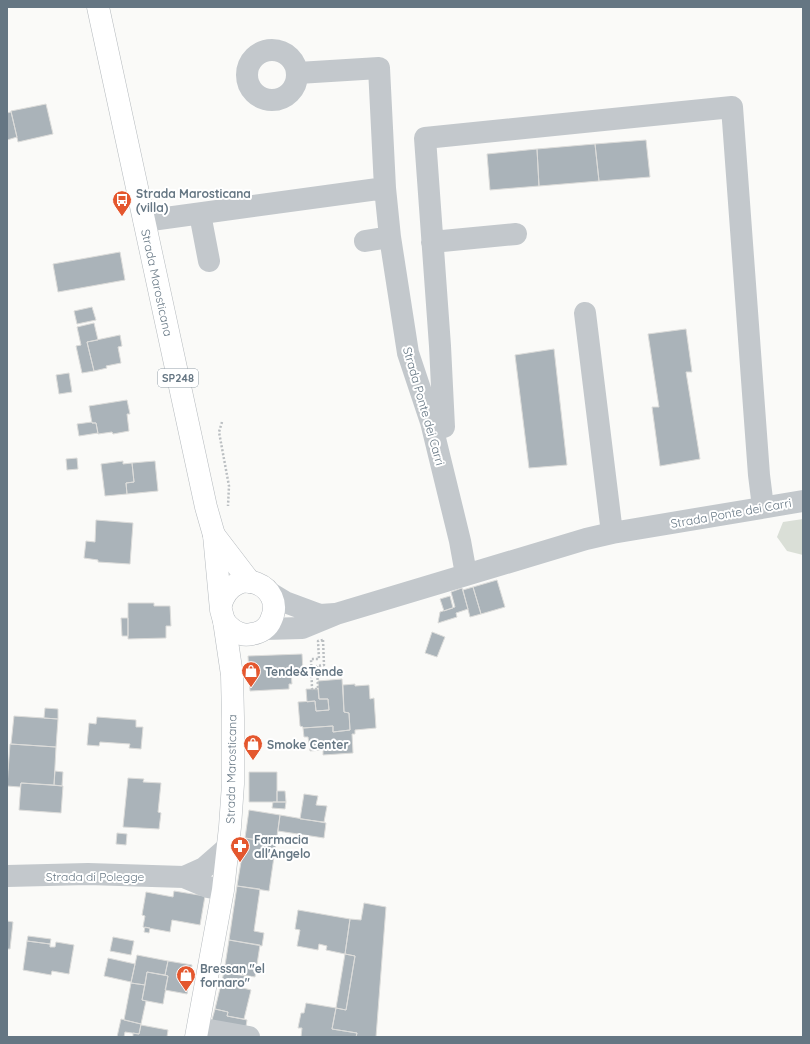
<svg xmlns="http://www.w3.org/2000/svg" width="810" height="1044" font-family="Quicksand,sans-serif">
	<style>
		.green { fill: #dadfd7 }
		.building { fill: #aab3b9; stroke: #dcdcda }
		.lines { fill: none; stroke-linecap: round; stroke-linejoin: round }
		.major-casing { stroke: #b5babe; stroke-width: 23 }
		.path { stroke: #bbbfc2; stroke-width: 2.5; stroke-dasharray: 2 2; stroke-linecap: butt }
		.minor { stroke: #c3c8cc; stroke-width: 22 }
		.major { stroke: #fff; stroke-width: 22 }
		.labels { text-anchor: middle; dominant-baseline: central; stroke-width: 4; stroke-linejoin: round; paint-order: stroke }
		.shield { fill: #fff; stroke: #939fa8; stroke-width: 1 }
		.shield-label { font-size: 11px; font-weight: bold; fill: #657683 }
		.poi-label { font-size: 12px; font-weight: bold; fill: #657683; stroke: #fff; text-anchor: start }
		.street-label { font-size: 12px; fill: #657683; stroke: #fff }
	</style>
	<rect width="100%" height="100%" fill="#fafaf8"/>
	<!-- green -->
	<path class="green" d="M803,519V555L787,551L777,537L783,522Z"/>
	<!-- building -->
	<path class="building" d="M46,104L53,134L18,142L11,111Z
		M11,112L17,137L7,140V113Z
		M646,140L650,177L599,181L595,144Z
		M595,144L599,181L539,186L537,149Z
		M537,149L539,186L490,190L487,154Z
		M120,252L125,280L58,292L53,264Z
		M92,307L96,320L77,324L74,311Z
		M94,323L98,340L87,342L94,371L82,373L76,346L81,345L77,327Z
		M686,329L692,372H686L700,459L660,466L652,407H659L648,334Z
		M120,335L122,346L118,347L121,363L106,366L107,368L94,371L87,342Z
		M554,349L567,465L529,468L515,355Z
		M69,373L72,392L59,394L56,375Z
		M127,400L130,414H127L129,431L113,434L112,432L98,434L96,423H92L89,406Z
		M92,422V423H96L98,433L79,436L77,424Z
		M77,458L78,469L67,470L66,459Z
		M123,461V464L132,463L134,482L126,483L127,494L105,496L101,464Z
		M155,461L158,491L127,494L126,483L134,482L132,463Z
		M96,520L133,523L130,564L98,562V560L84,558L86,541L95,542Z
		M497,580L505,607L481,614L473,587Z
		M473,587L481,614L470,617L463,590Z
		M462,588L468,609L456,613L457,617L438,623L440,612L455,607L451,592Z
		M450,596L453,608L444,611L440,599Z
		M128,603H154V606H170L171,626H166V638L128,639Z
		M121,618H128V636H122Z
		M432,632L445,637L437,657L425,653Z
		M302,654L303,671L291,672L292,684H289V689L250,691L248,656Z
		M342,679L344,712L349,713L350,730L333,732V726L303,728V727L300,726L298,702L315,701L316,711L329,710L328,699H319L318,681Z
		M355,684V686L369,685L370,699L374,698L376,728L355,730V734H352L353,753L323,755V750L310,751L308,737H304L303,728L333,726V732L350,730L349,713L344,712L343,685Z
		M306,689H318L319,699H328L329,710L316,711L315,701L307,702Z
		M45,708L58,709V719L44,718Z
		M14,716L58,719L56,747L11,744Z
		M97,717L136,720V727H143L141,749L129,748L130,744L100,742L99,746L87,745L89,723L96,724Z
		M10,744L56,747L54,785L21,783L20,787L7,786Z
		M55,771L63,772L62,786L54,785Z
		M249,772H277V802H249Z
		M128,778L144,779L143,782L161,783L158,812L161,813L159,829L123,827Z
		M21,783L63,786L61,813L19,810Z
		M277,791H285L286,802H277Z
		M304,794L318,796L316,805L327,806L324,822L300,819Z
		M273,802H286L285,809L272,808Z
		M249,810L280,815L276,843L245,838Z
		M280,815L326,823L324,838L278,831Z
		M117,833L127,834L126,845L116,844Z
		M245,838L276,843L269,891L237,886Z
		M237,886L260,889L254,931L264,933L262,946L229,940Z
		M174,891L205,896L200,925L172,920L170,932L143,927L145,916L142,915L146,892L173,897Z
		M364,903L386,907L376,1037H356L357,1033L332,1029L336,1008L346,1010L355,956L345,954L350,919L361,920Z
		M298,910L350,919L345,954L326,950L327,946L319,944L318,950L297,946L300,930L295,929Z
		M7,921L13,922L10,949H7Z
		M145,927L150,928L149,933L144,932Z
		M28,936L51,939L50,944L27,941Z
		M113,937L134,941L131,955L110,951Z
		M229,940L260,945L255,977L224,972Z
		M27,941L50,944V947H55L56,942L74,945L69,974L52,971L51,975L23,970Z
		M345,954L355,956L346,1010L336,1008Z
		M137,955L168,961L165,975L147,972L145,985L131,983Z
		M108,958L135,964L131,982L104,976Z
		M168,961L192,965L187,994L165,990L168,976L165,975Z
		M147,972L168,976L163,1004L142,1000Z
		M224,972L245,976L243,988L251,990L244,1019L227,1016L228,1012L215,1009Z
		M131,983L145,985L142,1000L146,1001L141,1024L124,1020Z
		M306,1003L336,1008L332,1029L357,1033L356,1037H301L302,1028H298L301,1013H304Z
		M215,1009L228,1012L227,1016L247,1020L245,1033L210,1027Z
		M121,1019L141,1024L139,1034L125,1032L124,1037H117Z
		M141,1025L168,1030L167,1037H133V1033L139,1034Z"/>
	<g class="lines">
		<defs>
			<g id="major">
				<path id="s1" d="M98,7L206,507L214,535L221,610L224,621L232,675L233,718V784L230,827L223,890L196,1037"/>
				<path d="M214,535L250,582"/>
				<path d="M221,604C234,562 287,586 271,620C268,628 260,633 252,634C240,637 231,630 224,621"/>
			</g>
		</defs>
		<!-- major casing -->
		<use href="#major" class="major-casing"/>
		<!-- path -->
		<path class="path" d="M222,422L219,432L229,486L228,506
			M323,640L324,665L317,666L318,689H312L311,659H319L318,641Z"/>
		<!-- minor -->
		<path class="minor" d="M247 75a25 25 0 1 1 50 0a25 25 0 1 1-50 0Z
			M200,214L209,261
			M144,221L385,188L379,68L298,73
			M390,237L408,353L431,422L460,541L466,574
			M365,241L390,237L385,188
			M432,242L516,234
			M585,313L612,533
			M433,430L444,427L440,346L425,138L732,107L759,475L763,507
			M270,593L285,602L320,615L335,614
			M264,629L302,628L336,614L586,539L612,533L803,501
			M7,876L88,874L184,877L208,887L223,890
			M184,877L204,868L228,847
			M198,1028L249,1037"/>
		<!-- major -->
		<use href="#major" class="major"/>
	</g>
	<!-- icons -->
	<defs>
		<symbol id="bus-pin" viewBox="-11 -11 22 30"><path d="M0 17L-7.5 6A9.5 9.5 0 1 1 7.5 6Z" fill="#e4572e" stroke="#fff"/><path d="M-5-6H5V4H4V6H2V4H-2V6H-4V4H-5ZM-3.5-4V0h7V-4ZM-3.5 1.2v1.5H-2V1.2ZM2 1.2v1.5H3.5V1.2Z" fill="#fff"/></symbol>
		<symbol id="shop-pin" viewBox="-11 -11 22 30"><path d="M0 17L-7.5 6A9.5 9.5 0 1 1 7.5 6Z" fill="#e4572e" stroke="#fff"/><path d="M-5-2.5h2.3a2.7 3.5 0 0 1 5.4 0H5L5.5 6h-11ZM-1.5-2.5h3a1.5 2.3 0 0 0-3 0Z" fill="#fff"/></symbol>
		<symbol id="pharmacy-pin" viewBox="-11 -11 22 30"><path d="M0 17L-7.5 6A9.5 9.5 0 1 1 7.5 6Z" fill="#e4572e" stroke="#fff"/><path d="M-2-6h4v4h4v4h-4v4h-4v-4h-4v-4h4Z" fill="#fff"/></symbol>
	</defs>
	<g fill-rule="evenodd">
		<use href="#bus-pin" x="111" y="189" width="22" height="30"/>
		<use href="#shop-pin" x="240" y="660" width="22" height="30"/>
		<use href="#shop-pin" x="242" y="733" width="22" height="30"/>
		<use href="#pharmacy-pin" x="229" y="835" width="22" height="30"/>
		<use href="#shop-pin" x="175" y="964" width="22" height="30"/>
	</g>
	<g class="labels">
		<!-- shield labels -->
		<rect class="shield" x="158" y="369" width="40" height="18" rx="3"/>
		<g class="shield-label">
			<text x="178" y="378">SP248</text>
		</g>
		<!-- poi labels -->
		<g class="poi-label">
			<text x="136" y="193">Strada Marosticana<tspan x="136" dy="14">(villa)</tspan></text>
			<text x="265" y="671">Tende&amp;Tende</text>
			<text x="267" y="744">Smoke Center</text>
			<text x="254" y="839">Farmacia<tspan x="254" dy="14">all'Angelo</tspan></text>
			<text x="200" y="968">Bressan "el<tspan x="200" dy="14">fornaro"</tspan></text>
		</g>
		<!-- street labels -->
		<g class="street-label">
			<text stroke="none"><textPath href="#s1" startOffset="282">Strada Marosticana</textPath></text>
			<text transform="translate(424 406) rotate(74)">Strada Ponte dei Carri</text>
			<text transform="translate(731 513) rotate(-10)">Strada Ponte dei Carri</text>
			<text transform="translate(231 769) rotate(-89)">Strada Marosticana</text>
			<text x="95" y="876">Strada di Polegge</text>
		</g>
	</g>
	<!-- border -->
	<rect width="810" height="1044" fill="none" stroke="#657683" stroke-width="16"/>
</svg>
